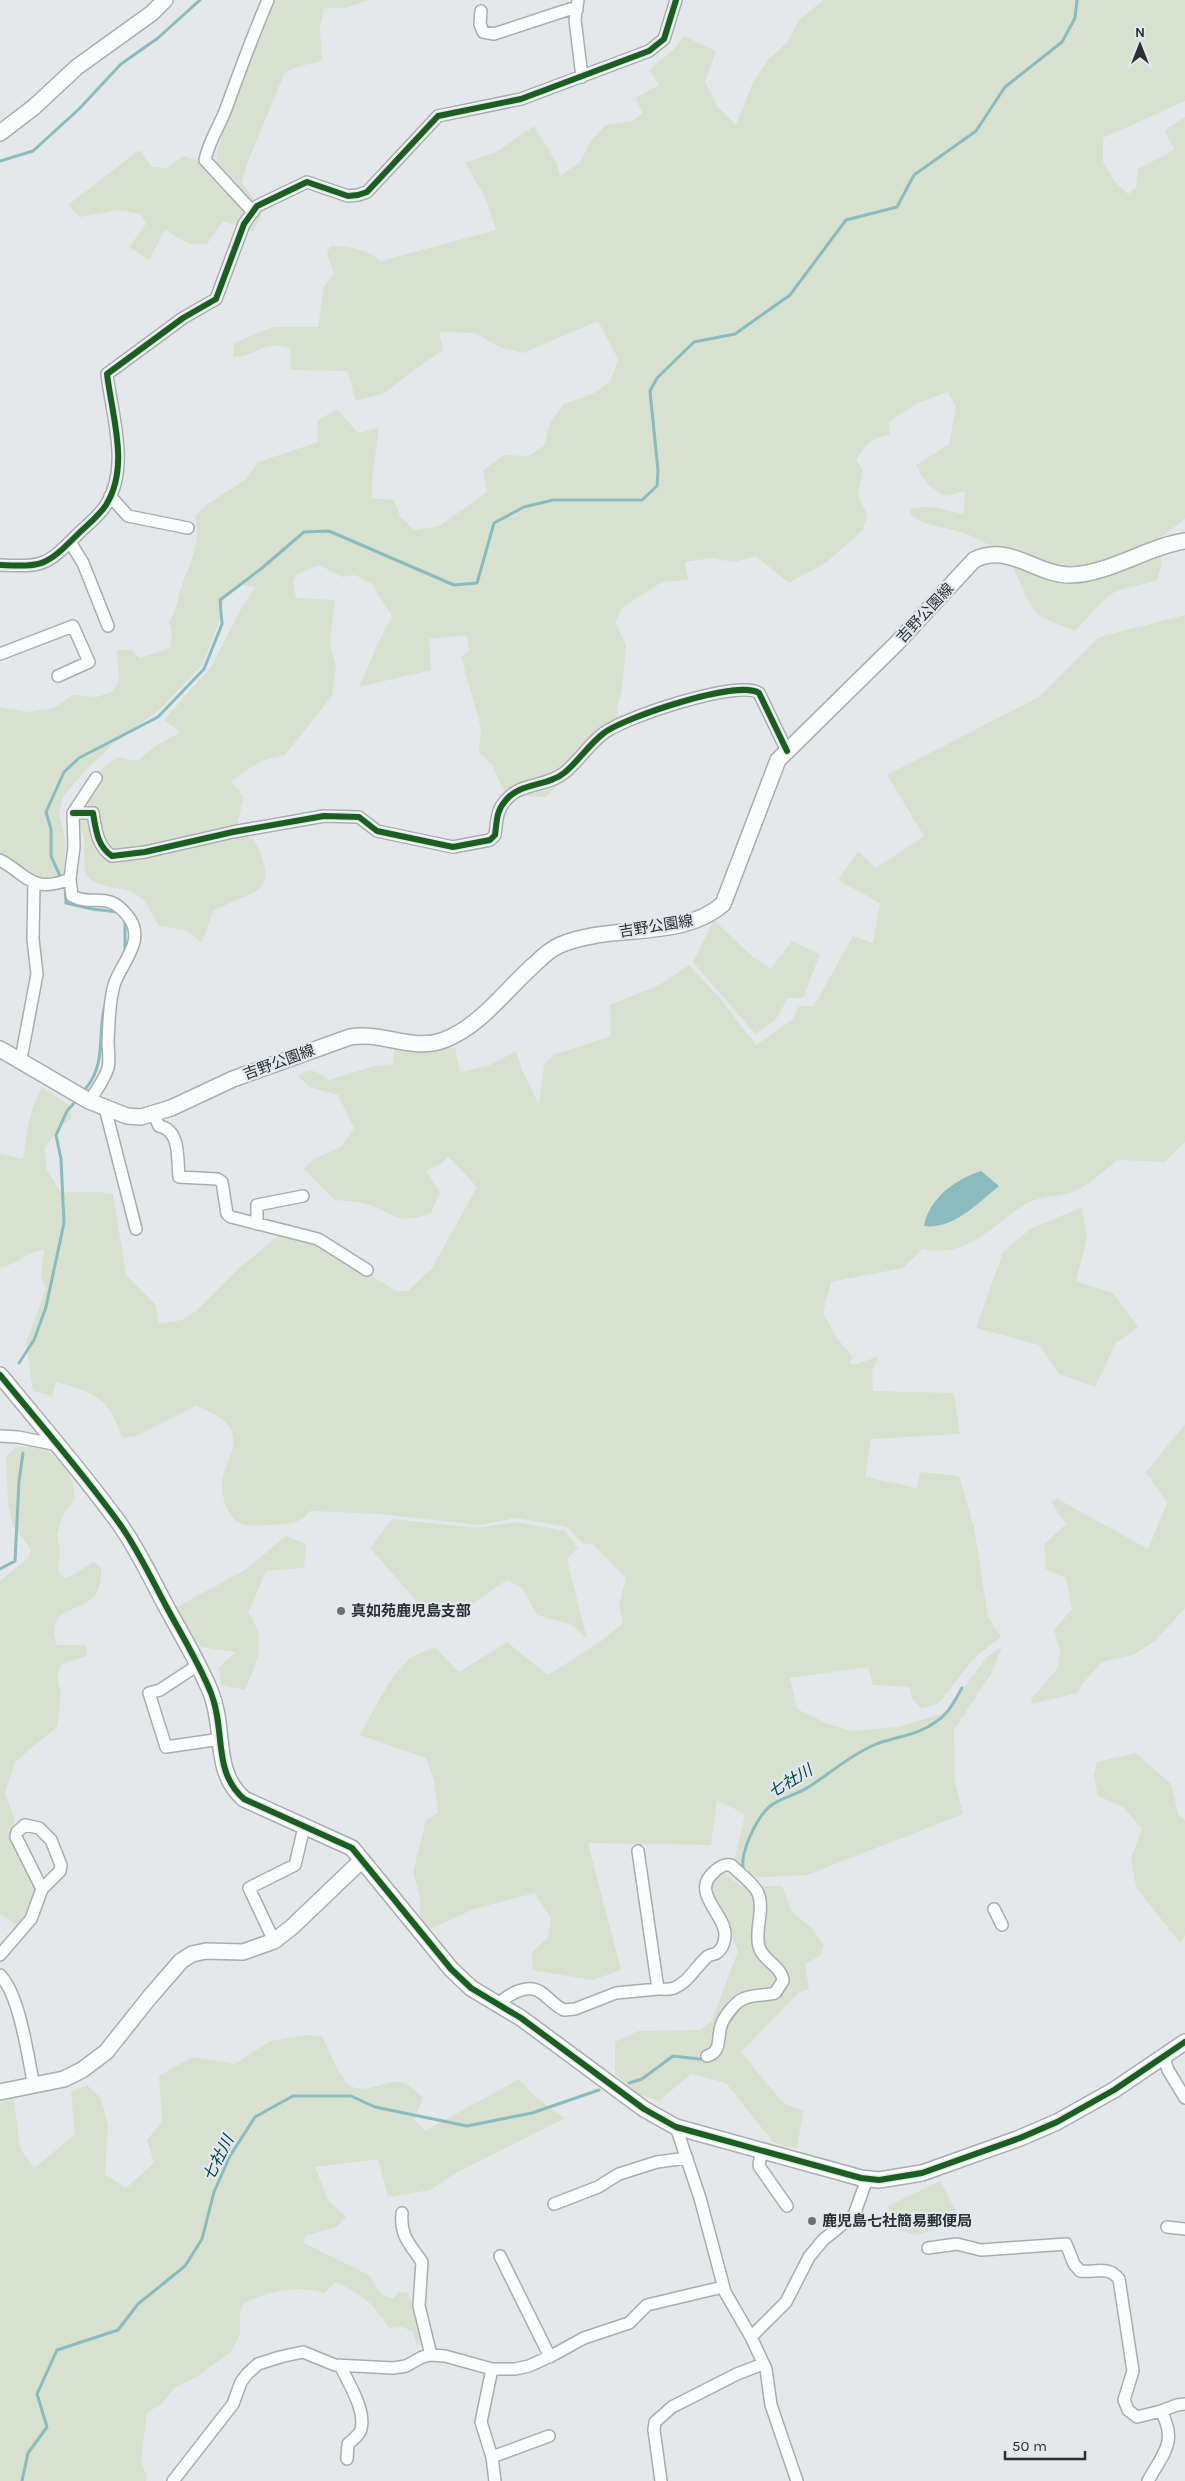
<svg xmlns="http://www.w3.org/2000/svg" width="1185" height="2481" font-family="Karla,'Noto Sans JP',sans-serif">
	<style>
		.green { fill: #d8e1d0 }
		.water { fill: #8abbbf }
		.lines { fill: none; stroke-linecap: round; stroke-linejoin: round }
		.stream { stroke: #8abbbf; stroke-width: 3 }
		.street-casing { stroke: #aaadaf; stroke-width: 14 }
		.secondary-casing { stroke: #aaadaf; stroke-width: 18 }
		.street { stroke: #fbfcfc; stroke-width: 11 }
		.secondary { stroke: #fbfcfc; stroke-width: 15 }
		.cycleway-casing { stroke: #e1e8ee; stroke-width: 9 }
		.cycleway { stroke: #1b5e20; stroke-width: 6 }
		.poi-dot { fill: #6d7073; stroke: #e1e8ee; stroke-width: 2 }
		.labels { text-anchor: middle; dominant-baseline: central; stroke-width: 4.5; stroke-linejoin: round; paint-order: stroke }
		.street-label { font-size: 15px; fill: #2d2f32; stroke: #e1e8ee }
		.poi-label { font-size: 15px; font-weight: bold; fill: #2d2f32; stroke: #e1e8ee; text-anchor: start }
		.water-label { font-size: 16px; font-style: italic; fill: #004346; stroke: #e1e8ee }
	</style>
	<rect width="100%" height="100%" fill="#e4e8eb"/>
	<!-- green -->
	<path class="green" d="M276,0H369L346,8H324L320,28L322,61L300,66L285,72L247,164L242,183L263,212L253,232L223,221L207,244H189L165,230L149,260L129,247L146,224L141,214L118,210L80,217L68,205L139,150L152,167L167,168L184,156L216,168L217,151L251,50Z
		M823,0H1185V101L1103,138V162L1115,182L1128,194L1136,188L1138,169L1174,150L1164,130L1185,117V519L1156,541L1162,563L1157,580C1144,585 1126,587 1115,592C1099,600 1088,619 1075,631C1063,626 1050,622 1039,615C1027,606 1013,564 1005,549C985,546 983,540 966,534C948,527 926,527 911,515L910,509C931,504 944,510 964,514L965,491L946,496C931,489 923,481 916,465L949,444L956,407L948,392L918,403L889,422L890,435C871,437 865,445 856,461L863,469L858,495L867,514L863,530L827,562L789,583L756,556L734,562L711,558L685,562L688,580L662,582L623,607L615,622L626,645L622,689L617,707L619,722L572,765L561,782L546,797L521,796L504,791L491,763L479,752L481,728L461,657L469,651L467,635L429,639L431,670L359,687C370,664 378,639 392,617L372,584L355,575L342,577L319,565L297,574L293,581L296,598L335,600L330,642L336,668L332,696L285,755L261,761L231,781L244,797L238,821V834L253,838C260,851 273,877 259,889C255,894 223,905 213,911L202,943L186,930L159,926L144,900L131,891L109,887L92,881L85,873L84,840L78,816V793L97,772L118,757L138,761L155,746L181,732L164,720L211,667L241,609L255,587L237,584L225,596L217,627L202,665L160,709L112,745L83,773L63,797L59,814L65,838L64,875L27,883L0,863V707L29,712L54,708L73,695L97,697L113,691L119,680L117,650H131L140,658L170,648L172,633L169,622C180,604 176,601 182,585C191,558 201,547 195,517L206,505L245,480L258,462L318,442L317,421L337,409L358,433L379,428L372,479V498L394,500L400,516L414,530L439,526L487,492L483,470L504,455L528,456L544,446L550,423L564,404L592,394L610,382L618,359L598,321L523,353L501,348L475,333L439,332L443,350L411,372L385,393L356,401L347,371L291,370L290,348C260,339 258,357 233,357L234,343L273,327H318L324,286L334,274L327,254L330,246C349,246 366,249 381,261L496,230L486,199L465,163L496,152L534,126L557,163L560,176L580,162L591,141L606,125L632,121L643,113L635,98L659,85L649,70L674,49L684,36L716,51L705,82L717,106L736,125L753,82L768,60L787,42L799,20Z
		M1185,615V1142L1165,1162L1117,1160C1103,1172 1089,1185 1073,1192C1058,1197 1038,1196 1024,1205C991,1226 967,1259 923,1249L903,1268L831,1282L823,1313L837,1338L853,1357L849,1364H857L879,1356L872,1371L873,1391L954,1393L960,1434L871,1439L865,1477L917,1488L920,1472L959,1476L974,1527L988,1617L1001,1637L975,1657L938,1704L921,1708L912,1699L910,1687L873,1685L868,1667L790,1678L797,1709L826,1723L852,1731L898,1727L945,1713L987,1657L1002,1647L991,1674L954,1730L955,1781L963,1814L807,1875L747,1878L733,1866L745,1814L717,1800L711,1845L588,1843L621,1970L593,1980L533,1970L532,1952L548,1937L551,1919L535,1893L474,1909L428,1930L420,1916V1897L413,1872L426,1820L438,1813L434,1780L426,1758L360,1735C374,1711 387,1680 407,1661C413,1654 427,1651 435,1647L459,1672L507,1642L548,1675L600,1642L623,1623L619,1604L626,1578L594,1545L582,1543L567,1527L516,1518L479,1525L379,1514L310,1511C299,1525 287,1524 269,1525C247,1526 236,1529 226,1506C222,1496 221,1487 223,1476C227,1460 241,1441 228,1425C220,1415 208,1411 196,1406L136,1436L122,1438C110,1399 95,1392 56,1382L52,1396L33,1391L26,1343L46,1289L41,1276L44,1250C25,1251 17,1266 0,1267V1154L23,1159C27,1134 29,1109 42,1087L69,1105L72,1118L63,1124L44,1148L47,1170L61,1192H98L113,1194L126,1275L155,1304L159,1324L182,1320L196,1311L239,1268L281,1234L317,1242L396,1291H408L432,1268L477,1187L448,1156L442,1163L426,1171L440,1193L431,1213C396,1226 397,1214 367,1204C357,1201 345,1201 335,1200L304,1169L312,1160L342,1146L354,1128L338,1095L309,1087L298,1076C311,1066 317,1072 329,1080L374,1066L393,1064L394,1049C415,1053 434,1051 455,1047L460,1072L488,1066L516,1051L522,1070L539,1105L544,1065L553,1055L611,1036L610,1005L661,984L689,965L719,997L756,1045L793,1019L799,1006H814L853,936L873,943L880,903L838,880L858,851L876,868L924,836L887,775L1039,697L1099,637Z
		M714,920L753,957L771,969L792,941L820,954L803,998H788L776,1019L755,1034L693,962Z
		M1082,1207L1087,1238L1076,1281L1113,1293L1138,1327L1116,1343L1095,1387L1059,1374L1039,1345L976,1328L1003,1252L1030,1229Z
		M1185,1424V1608L1155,1641L1133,1655L1102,1662L1083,1683L1077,1693L1032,1704L1031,1699L1058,1668L1060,1650L1054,1630L1072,1609L1066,1578L1046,1569L1044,1544L1066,1524L1051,1502L1056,1498L1148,1549L1167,1503L1146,1472Z
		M16,1447H44C63,1464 73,1472 75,1499L63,1515L57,1535L60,1551L58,1571L64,1578C76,1575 83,1567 94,1562L101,1568C101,1577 101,1588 95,1595C77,1615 45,1606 57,1645H84L87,1649L86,1656L62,1664L57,1676L61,1693L57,1727L15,1762L5,1793L14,1818V1841L41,1887L28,1915L19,1926L0,1914V1581L28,1558L31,1549L13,1526L8,1504L6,1457Z
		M392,1519L477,1528L517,1522L565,1531L578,1548L567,1559L587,1639L572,1625L537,1615L522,1588L507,1580L452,1618L417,1602L370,1548Z
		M286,1536L306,1544L304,1568L266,1571L248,1613C269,1640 256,1663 245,1690L221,1685L219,1667L236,1652L194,1646L175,1608L245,1570Z
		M1136,1753L1171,1784L1178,1814L1185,1820V1935L1180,1943L1136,1887L1131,1858L1142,1829L1123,1807L1098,1796L1094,1775L1097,1762Z
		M719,1868L740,1886H782L792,1912L812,1928L824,1946L820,1956L805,1964L809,1989L798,1993L741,2052L783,2103L803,2111L797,2149L773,2142L726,2083L691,2074L659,2101L637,2094L615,2074V2042L638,2031L700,2030L712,2020L738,1951L726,1921L698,1887L706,1873Z
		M306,2035L322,2036C328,2048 339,2076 348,2084C364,2097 385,2079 401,2082C410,2084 417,2093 423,2098L414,2119L425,2131L519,2079L535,2097L565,2118L454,2174L430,2190L388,2197L378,2159L315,2167L328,2200L346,2217L337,2227L305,2236L304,2243L369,2275L381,2294L393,2299L399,2292L408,2293C412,2307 428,2335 417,2346L413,2332L403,2327L389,2328C373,2302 363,2296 336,2282L324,2293C298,2285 268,2291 244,2303L240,2315V2333L232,2351L195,2378L176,2387L161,2404L147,2413L141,2461L147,2477L146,2481H0V2103L14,2099L20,2148L34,2168L75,2134L71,2092L87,2085L101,2098L108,2126L105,2174L126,2188L154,2163L147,2140L162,2121L159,2076L192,2057L235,2064L270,2041Z
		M940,2181L962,2222L917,2235L894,2229L888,2206Z"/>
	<!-- water -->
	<path class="water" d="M981,1171L999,1186C978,1203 953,1230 924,1226C929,1198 956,1179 981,1171Z"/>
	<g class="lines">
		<!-- stream -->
		<path class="stream" d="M0,161L33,151L79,109L121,64L158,38L200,0
			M62,880L51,856V829L46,812L64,772L79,758L158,717L204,669L222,624L220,600L262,568L304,532L329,531L454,585L477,583L494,523L524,507L553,500H642L657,486L658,471L650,391L657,378L694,342L735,334L790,295L846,220L897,207L914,175L976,131L1005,87L1062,42L1075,18L1077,0
			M65,885L66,903L92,909L118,912
			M125,953V922
			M86,1088C107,1063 97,1033 105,1005
			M19,1363L34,1340L46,1307L64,1223L61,1159L56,1135L67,1111L74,1103
			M0,1569L15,1561L19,1481L23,1453
			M744,1871C738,1855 757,1818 769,1807C781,1797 798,1795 810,1786C832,1772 849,1756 874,1745C895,1736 916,1737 937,1721C949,1713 955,1700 962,1688
			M776,1997L781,1995L788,1981
			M727,2024L740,2007
			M629,2083L642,2079L673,2056L707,2060
			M22,2481L28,2453L47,2427L37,2394L57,2350L118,2330L138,2304L185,2266L202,2239L214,2192L230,2156L255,2117L293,2096H351L375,2107L467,2126L532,2113L599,2090"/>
		<defs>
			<path id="street" d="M578,0L575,19L582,77
				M481,11L480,24L483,32L494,34L570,9L577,10
				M253,212L205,160C209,140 221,124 227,106C240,70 253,35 268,0
				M110,496L128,516L188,528
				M70,542L83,563L108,626
				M0,565C43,567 46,566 77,535C86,526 99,516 106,505C130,467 112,416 107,374L183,318L216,299L244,224L257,206L307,182L348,196L358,195L367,192L438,116L521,99L649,51L664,39L676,0
				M0,654L73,626L89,662L58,676
				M73,813H93C96,830 97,846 112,856L145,852L233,832L324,816L359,817L377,831L453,847L490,840L495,835C497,821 496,811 506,800C521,782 547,787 564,773C579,761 589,744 604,733C625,717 739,679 759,693L787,751
				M0,860C29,876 32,894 70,879
				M21,1059L37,974L33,939L34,883
				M89,1101C96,1091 104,1081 108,1068C110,1060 108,1050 108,1042C109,1024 109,1002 114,985C121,962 148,940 127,915C107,890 93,907 72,896L70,879L74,847L73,813L96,778
				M105,1108L136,1229
				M154,1115L159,1126C181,1130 177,1159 179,1177L217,1179L222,1182L227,1214L231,1217L318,1239L367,1270
				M257,1224V1205L303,1196
				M0,1436L18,1437L58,1445
				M198,1665L160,1690L149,1693L166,1747L221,1739
				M994,1909L1002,1925
				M274,1941L249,1888L295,1865L304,1827
				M0,1955L31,1919L42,1889L60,1871L61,1865L51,1840L39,1828L25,1825L17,1832L16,1837L42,1889
				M0,1975C20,1995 28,2058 34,2086
				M658,1989C663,1989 669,1990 674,1988C689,1982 696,1966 708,1956C711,1954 715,1955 718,1952C723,1948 725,1940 725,1934C725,1914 690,1892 714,1872C719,1867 724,1864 731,1865C739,1873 753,1883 758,1893C765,1910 754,1930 759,1947C763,1961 782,1966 783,1981L775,1993C765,1996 753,1994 743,1999C735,2002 723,2018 721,2026C717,2038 722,2052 707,2056
				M497,2005C508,1995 527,1982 542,1993C550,1999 555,2006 564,2010L575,2009L616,1993L658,1989L638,1851
				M1164,2058L1168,2070L1185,2098
				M676,2127L700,2198L725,2292L751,2337L766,2369L771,2405L797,2481
				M761,2151L759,2166L787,2206
				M554,2204L598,2187L619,2174L657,2162L687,2158
				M402,2213C400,2237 410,2244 422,2262L419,2306L431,2355
				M1167,2227L1185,2229
				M928,2248L957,2244L981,2250L1066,2244L1074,2264L1080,2271C1095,2273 1108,2265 1119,2279L1133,2371L1124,2400L1128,2410L1137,2417L1161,2411C1178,2443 1163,2453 1148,2481
				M500,2256L550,2357
				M751,2337L786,2302L809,2257L823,2240L854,2215L867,2179
				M340,2365C348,2383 366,2409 361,2429C360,2435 352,2440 348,2444L347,2459
				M492,2369L481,2422L492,2457L495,2481
				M1161,2411L1177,2405L1185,2404
				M492,2457L549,2436
				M173,2481L233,2404L241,2382L248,2373L258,2364L280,2357L303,2352L335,2365L393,2368L406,2366L422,2357L431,2355L445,2356L492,2369H515L529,2366L553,2355L584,2338L629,2323L647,2305L723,2287
				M661,2481L654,2430L655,2422L672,2407L737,2374L763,2364"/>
			<path id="secondary" d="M0,133L34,107L77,67L152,13L165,0
				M0,1049L89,1101L127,1116L141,1117L171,1108L233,1079L350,1037C382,1031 412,1052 444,1040C481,1026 506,989 536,963C543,956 551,949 560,945C610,923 681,941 723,904L778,760L897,643L974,560C1008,542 1036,575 1070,575C1110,574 1146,547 1185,541
				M0,1375C40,1424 82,1472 119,1523C137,1548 151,1578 166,1606C181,1634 199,1663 211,1693C226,1731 212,1771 244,1799L352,1848L451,1969L471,1988L521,2018L644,2109L676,2127L861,2178L879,2180L922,2173L1020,2138L1057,2122L1114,2090L1185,2042
				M0,2092L64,2079L82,2070L106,2052L149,1998L181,1961L192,1954L206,1951L243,1952L274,1941L292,1927L362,1860"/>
		</defs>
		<!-- street casing -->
		<use href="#street" class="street-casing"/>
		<!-- secondary casing -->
		<use href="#secondary" class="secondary-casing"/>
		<!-- street -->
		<use href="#street" class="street"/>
		<!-- secondary -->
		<use href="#secondary" class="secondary"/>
		<defs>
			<path id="cycleway" d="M0,565C43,567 46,566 77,535C86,526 99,516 106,505C130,467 112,416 107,374L183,318L216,299L244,224L257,206L307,182L348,196L358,195L367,192L438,116L521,99L649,51L664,39L676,0
				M73,813H93C96,830 97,846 112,856L145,852L233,832L324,816L359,817L377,831L453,847L490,840L495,835C497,821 496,811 506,800C521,782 547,787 564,773C579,761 589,744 604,733C625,717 739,679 759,693L787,751
				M0,1375C40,1424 82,1472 119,1523C137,1548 151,1578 166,1606C181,1634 199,1663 211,1693C226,1731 212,1771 244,1799L352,1848L451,1969L471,1988L521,2018L644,2109L676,2127L861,2178L879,2180L922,2173L1020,2138L1057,2122L1114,2090L1185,2042"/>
		</defs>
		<!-- cycleway casing -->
		<use href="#cycleway" class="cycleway-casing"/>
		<!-- cycleway -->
		<use href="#cycleway" class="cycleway"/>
	</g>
	<!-- markers -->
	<g class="poi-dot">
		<circle cx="341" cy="1611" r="5"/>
		<circle cx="812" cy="2221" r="5"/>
	</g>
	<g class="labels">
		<!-- street labels -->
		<g class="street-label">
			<text transform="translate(925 613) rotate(-47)">吉野公園線</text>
			<text transform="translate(656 926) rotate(-9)">吉野公園線</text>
			<text transform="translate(279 1062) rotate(-20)">吉野公園線</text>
		</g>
		<!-- poi labels -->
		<g class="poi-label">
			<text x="351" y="1611">真如苑鹿児島支部</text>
			<text x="822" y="2221">鹿児島七社簡易郵便局</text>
		</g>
		<!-- water labels -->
		<g class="water-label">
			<text transform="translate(790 1781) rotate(-31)">七社川</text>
			<text transform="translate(218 2158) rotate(-63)">七社川</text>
		</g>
	</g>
	<!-- north arrow -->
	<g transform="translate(1140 45)" stroke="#e1e8ee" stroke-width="4" paint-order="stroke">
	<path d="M0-4L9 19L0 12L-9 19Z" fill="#2d2f32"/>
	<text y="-8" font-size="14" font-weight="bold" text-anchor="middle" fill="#2d2f32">N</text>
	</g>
	<!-- scale -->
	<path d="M1005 2451v8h80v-8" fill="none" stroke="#2d2f32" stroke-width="2.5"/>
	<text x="1012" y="2451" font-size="15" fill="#2d2f32" stroke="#e1e8ee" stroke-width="4" paint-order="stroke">50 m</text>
</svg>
